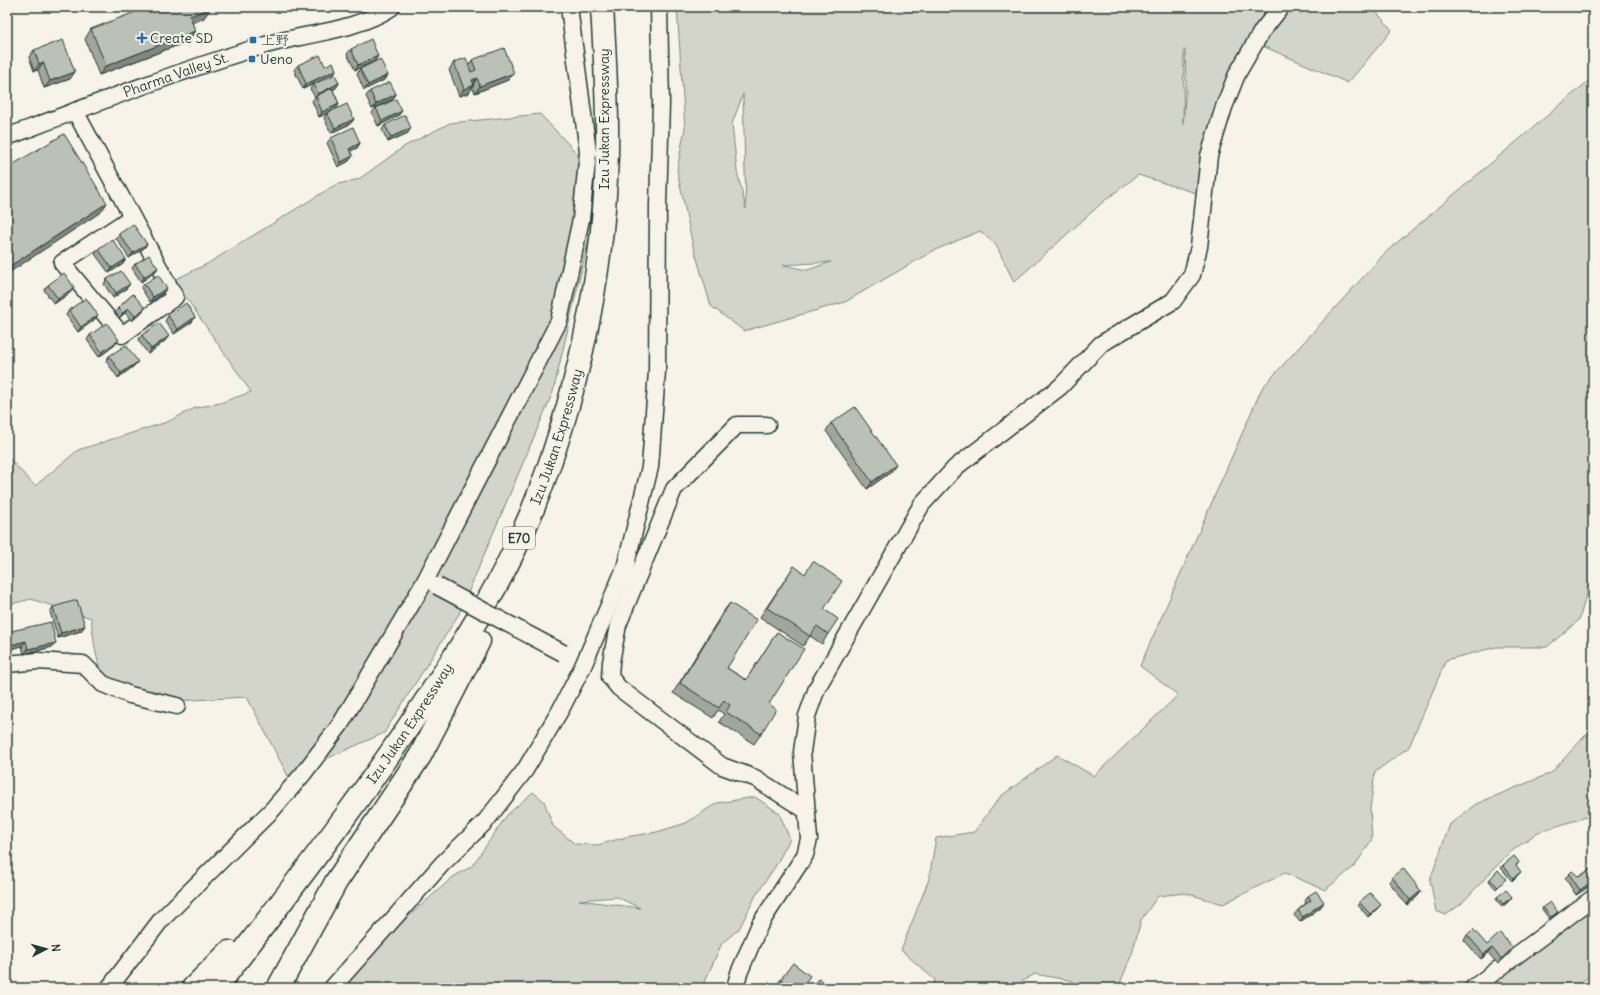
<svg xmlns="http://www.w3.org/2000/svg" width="1600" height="995" font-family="Delius,'Klee One',sans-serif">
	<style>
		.green { fill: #d3d5ca; stroke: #79897f; fill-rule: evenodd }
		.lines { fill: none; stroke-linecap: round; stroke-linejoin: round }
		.minor-casing { stroke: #1f3d34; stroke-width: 19 }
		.highway-casing { stroke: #1f3d34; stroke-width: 25 }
		.minor { stroke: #f7f3e8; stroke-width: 16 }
		.highway { stroke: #f7f3e8; stroke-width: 22 }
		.minor-bridge-casing { stroke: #1f3d34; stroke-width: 19; stroke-linecap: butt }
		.minor-bridge { stroke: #f7f3e8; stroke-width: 16 }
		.wall { fill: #a1a69d; stroke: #1f3d34 }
		.shaded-wall { fill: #83877f; stroke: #1f3d34 }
		.building { fill: #bbc1b6; stroke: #1f3d34 }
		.poi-dot { fill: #1f6fb2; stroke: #f7f3e8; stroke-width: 1.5 }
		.labels { text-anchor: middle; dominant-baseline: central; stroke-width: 4; stroke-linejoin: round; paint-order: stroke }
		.shield { fill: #f7f3e8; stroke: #60746a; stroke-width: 1 }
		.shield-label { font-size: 13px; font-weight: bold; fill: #1f3d34 }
		.poi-label { font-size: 14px; fill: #1f3d34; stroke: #f7f3e8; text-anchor: start }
		.street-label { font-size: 14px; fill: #1f3d34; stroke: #f7f3e8 }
	</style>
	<rect width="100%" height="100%" fill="#f7f3e8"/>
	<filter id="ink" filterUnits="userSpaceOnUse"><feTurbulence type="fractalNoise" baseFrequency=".025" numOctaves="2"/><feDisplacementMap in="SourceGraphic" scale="8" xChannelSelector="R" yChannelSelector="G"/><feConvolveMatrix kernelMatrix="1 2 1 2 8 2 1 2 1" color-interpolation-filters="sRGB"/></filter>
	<g filter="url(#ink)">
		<!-- green -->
		<path class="green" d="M677,7H1281L1227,99L1196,193L1138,175L1104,201L1014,282L996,245L980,231L933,251L845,302L744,331L711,306L692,242L677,170L685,128ZM1185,50L1186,84L1183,125L1184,50ZM743,94L746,209L737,171L732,124ZM831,262L807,270L783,265L830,262Z
			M1283,7H1372L1392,30L1348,83L1258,44Z
			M1593,77V571L1579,620L1547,647H1496L1446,660L1409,747L1375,772L1370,809L1372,839L1355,866L1325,890L1285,873L1223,904L1185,893L1158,896L1141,920L1132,954L1118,988H1073V981L1035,974L1010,988H932L935,980L901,950L929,879L936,838L974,832L1000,797L1057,755L1094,776L1178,695L1140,666L1262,388L1386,252Z
			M540,114L588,165L591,230L553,392L459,614L384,733L288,776L247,697L173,701L103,684L95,649L91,618L31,599L7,605V456L35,486L78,450L167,422L195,408L220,403L251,392L174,280L207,264L335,185L359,179L405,146L450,123Z
			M1593,727V815L1538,832L1508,854L1461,904L1446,915L1436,911L1430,880L1450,824L1476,804L1551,773Z
			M533,792L544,801L553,826L575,844L598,845L626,837L657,832L686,823L717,803L755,797L779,813L790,839L775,867L756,895L739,929L722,943L702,988H349L345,985L384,938L453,877L472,866L507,815ZM617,897L640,908L579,900H580Z
			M1593,905V974L1573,988H1487Z"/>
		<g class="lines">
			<defs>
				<g id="minor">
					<path d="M75,111L175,297L122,335L62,263L132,217"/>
					<path id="s1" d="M7,137C91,105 176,72 262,46C305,33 354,32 392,7"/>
					<path d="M767,425H737L674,489L618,625L611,662L610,677L619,688L722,766L755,778L807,811"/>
					<path d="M7,664L38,661L83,664L103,684L130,695L177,706"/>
					<path d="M109,988L161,920L272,810L303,774L340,725L424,583L559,321L581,219L588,152L569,7"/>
					<path d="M332,988L442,864L485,822L525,770L561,709L583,666L625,568L650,467L657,371L658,205L661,103L659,7"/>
					<path d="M735,988L739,973L760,924L805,855L809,839L802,752L807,716L817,688L922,504L956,467L1060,387L1101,344L1173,301L1192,275L1199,247L1209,156L1224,107L1237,74L1262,31L1281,7"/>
					<path d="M1473,988L1593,898"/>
				</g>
				<g id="highway">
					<path d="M193,988L229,952"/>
					<path id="s2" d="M216,988C291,889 367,792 434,688C470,633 504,577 530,516C576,404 604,275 607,154C608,105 605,56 602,7"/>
					<path d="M278,988L336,882L420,756L479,641"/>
				</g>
			</defs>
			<!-- minor casing -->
			<use href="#minor" class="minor-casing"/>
			<!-- highway casing -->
			<use href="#highway" class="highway-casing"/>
			<!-- minor -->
			<use href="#minor" class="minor"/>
			<!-- highway -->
			<use href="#highway" class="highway"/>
			<defs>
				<path id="minor-bridge" d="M437,586L563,653"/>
			</defs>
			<!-- minor-bridge casing -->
			<use href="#minor-bridge" class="minor-bridge-casing"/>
			<!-- minor-bridge -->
			<use href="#minor-bridge" class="minor-bridge"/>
		</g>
		<!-- wall -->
		<path class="wall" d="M204,18L192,23L195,31L189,41L99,75L85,39L91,29Z
			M351,49L375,61L355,70L347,54Z
			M34,50L70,79L44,88L38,70L34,71L29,57Z
			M472,60L508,80L475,93L472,87L469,93L459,96L449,70L454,62L469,65Z
			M298,65L325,66L336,70L333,74L339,83L336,88L333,90L339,104L336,109L319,117L312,101L315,97L310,89L314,84L303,89L294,70Z
			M360,69L388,75L384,80L364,90L357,74Z
			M370,91L396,94L393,99L372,109L366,96Z
			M376,108L398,116L378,126L372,113Z
			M327,113L354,119L350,124L331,133L324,118Z
			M385,125L408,133L388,142L382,130Z
			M331,138L360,143L357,148L350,151L349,161L338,167L327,143Z
			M119,234L147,244L143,249L129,258L116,238Z
			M98,249L126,259L123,264L109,273L95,254Z
			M135,264L158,268L154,273L141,282L132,268Z
			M107,279L126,289L113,298L104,284Z
			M144,284L167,288L163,293L150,302L141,288Z
			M48,285L71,292L54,304L44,290Z
			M133,294L142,312L132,321L125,313L119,318L115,312L118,308Z
			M69,310L94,320L78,332L66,315Z
			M168,316L195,317L192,322L174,334L165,321Z
			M90,335L115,345L99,357L87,340Z
			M142,335L165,341L148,354L138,340Z
			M109,356L138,362L134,366L118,378L106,361Z
			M831,423L891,472L867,489L826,431Z
			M794,566L824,609L828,634L822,644L810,636L803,646L760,617Z
			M730,603L727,668L746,680L777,632L769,704L761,734L754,744L719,722L724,714L718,710L713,718L673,693L723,612Z
			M53,607L81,631L58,638L50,612Z
			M51,622L52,647L24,654L22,646L7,650Z
			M1519,862L1516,866L1519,874L1512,881L1501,868L1503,865Z
			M1593,867V884L1576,895L1565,878L1569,874L1579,877Z
			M1392,877L1421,891L1418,896L1407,905L1389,882Z
			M1490,879H1506L1496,889L1489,881Z
			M1308,896L1321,907L1300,922L1294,915L1298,910L1306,903L1305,901Z
			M1497,897L1510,900L1502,907L1496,899Z
			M1359,902L1381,905L1379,907L1368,917L1358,905Z
			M1543,907L1558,912L1550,920L1542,909Z
			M1467,935L1487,945L1510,953L1498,964L1488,953L1481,959L1464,940Z
			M781,979L801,988H782L777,984Z"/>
		<!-- shaded-wall -->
		<path class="shaded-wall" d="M211,8L204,18L183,26L190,16Z
			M195,31L189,41L99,75L106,66Z
			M378,56L375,61L355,70L358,65Z
			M43,62L38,70L34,71L39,64Z
			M336,70L333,75L303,89L306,84Z
			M75,72L70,79L44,88L50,81Z
			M514,73L508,80L475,93L480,86Z
			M388,75L384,80L364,90L368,85Z
			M477,78L472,86V80Z
			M339,83L336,88L316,98V97L318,94Z
			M474,85L469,93L459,96L464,89Z
			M396,94L393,99L372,109L376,104Z
			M339,104L336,109L319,117L322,112Z
			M402,111L398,116L378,126L382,121Z
			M354,119L350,124L331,133L335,128Z
			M411,128L408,133L388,142L391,137Z
			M360,143L357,148L345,154L349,149Z
			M353,156L349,161L338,167L341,162Z
			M107,203L101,212L7,274V268Z
			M147,244L143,249L129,258L133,253Z
			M126,259L123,264L109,273L112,268Z
			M158,268L154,273L141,282L144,277Z
			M130,284L126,289L113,298L116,293Z
			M74,287L71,292L54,304L58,299Z
			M167,288L163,293L150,302L153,297Z
			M128,308L125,313L119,318L123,313Z
			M145,308L142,312L132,321L135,316Z
			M98,315L94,320L78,332L81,327Z
			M195,317L192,322L174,334L178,329Z
			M169,336L165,341L148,354L151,349Z
			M119,340L115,345L99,357L102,352Z
			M138,362L134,366L118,378L121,373Z
			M896,465L891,472L867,489L872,482Z
			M85,626L81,631L58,638L61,633Z
			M26,641L22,646L7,650V646Z
			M56,643L52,647L24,654L28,649Z
			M1521,872L1512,881L1513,878Z
			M1593,881V884L1576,895L1580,890Z
			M1421,891L1418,896L1407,905L1410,900Z
			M1512,897L1510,900L1502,907L1503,904Z
			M1324,902L1321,907L1300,922L1303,917Z
			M1381,905L1379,907L1368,917L1370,914Z
			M1558,912L1550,920L1551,917Z
			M1492,948L1488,953L1481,959L1484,954Z
			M1513,948L1510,953L1498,964L1501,959Z"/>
		<!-- building -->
		<path class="building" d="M148,7H210L211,8L190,16L195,31L106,66L91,29Z
			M371,39L378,56L358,65L351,49Z
			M63,40L75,72L50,81L43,62L39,64L34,50Z
			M504,48L514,73L480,86L477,78L472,80L474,85L464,89L454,62L466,58L471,72L476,70L472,60Z
			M320,55L325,66L333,62L336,70L306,84L298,65Z
			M380,59L388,75L368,85L360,69Z
			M335,74L339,83L318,94L314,84Z
			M390,82L396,94L376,104L370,91Z
			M332,88L339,104L322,112L316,96Z
			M396,99L402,111L382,121L376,108Z
			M347,104L354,119L335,128L327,113Z
			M405,115L411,128L391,137L385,125Z
			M353,127L360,143L349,149L353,156L341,162L331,138Z
			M64,134L107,203L7,268V168Z
			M133,224L147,244L133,253L119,234Z
			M112,239L126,259L112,268L98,249Z
			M149,255L158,268L144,277L135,264Z
			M121,271L130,284L116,293L107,279Z
			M64,273L74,287L58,299L48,285Z
			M158,275L167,288L153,297L144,284Z
			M133,294L145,308L135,316L128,308L123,313L118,308Z
			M86,298L98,315L81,327L69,310Z
			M186,303L195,317L178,329L168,316Z
			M107,323L119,340L102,352L90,335Z
			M159,323L169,336L151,349L142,335Z
			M126,345L138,362L121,373L109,356Z
			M855,407L896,465L872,482L831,423Z
			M813,561L842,581L824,609L838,619L828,634L817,626L810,636L767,608L794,566L805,574Z
			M77,600L85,626L61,633L53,607Z
			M730,603L757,620L727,668L746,680L777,632L804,649L769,704L776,709L761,734L726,712L730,705L724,700L719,708L680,683Z
			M51,622L56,643L28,649L26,641L7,646V632Z
			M1514,856L1519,862L1516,865L1521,872L1513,878L1503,865Z
			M1593,867V881L1580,890L1569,874L1572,871L1579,877Z
			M1403,868L1421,891L1410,900L1392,877Z
			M1498,870L1506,879L1498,887L1490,879Z
			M1506,890L1512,897L1503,904L1497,897Z
			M1316,891L1324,902L1303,917L1298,910L1311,900L1308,896Z
			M1370,893L1381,905L1370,914L1359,902Z
			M1550,902L1558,912L1551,917L1543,907Z
			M1473,929L1487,945L1500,933L1513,948L1501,959L1492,948L1484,954L1467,935Z
			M793,963L810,976L801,988H792L781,979Z
			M819,979L832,988H812Z"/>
	</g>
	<!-- markers -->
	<g class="poi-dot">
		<path d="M140 32h4v4h4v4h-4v4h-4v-4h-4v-4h4z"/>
		<rect x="249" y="36" width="8" height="8" rx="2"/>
		<rect x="248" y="55" width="8" height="8" rx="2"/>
	</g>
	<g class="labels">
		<!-- shield labels -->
		<rect class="shield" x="503" y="527" width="32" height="22" rx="3"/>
		<g class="shield-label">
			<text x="519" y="538">E70</text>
		</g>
		<!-- poi labels -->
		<g class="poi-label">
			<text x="150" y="38">Create SD</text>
			<text x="261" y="40">上野</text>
			<text x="260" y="59">Ueno</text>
		</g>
		<!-- street labels -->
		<g class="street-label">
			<text stroke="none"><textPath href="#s1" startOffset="180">Pharma Valley St.</textPath></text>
			<text transform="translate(604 119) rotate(-90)">Izu Jukan Expressway</text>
			<text stroke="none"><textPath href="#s2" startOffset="652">Izu Jukan Expressway</textPath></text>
			<text stroke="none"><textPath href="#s2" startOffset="328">Izu Jukan Expressway</textPath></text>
		</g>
	</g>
	<!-- margin -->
	<rect width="1600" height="995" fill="none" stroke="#f7f3e8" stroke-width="24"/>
	<rect x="12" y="12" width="1576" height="971" fill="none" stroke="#1f3d34" stroke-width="1.5" filter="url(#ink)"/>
	<!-- north arrow -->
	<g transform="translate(46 949) rotate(84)" stroke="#f7f3e8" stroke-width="3" paint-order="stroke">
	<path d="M0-3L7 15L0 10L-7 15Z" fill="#1f3d34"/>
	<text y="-6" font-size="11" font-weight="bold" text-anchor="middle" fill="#1f3d34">N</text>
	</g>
</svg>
